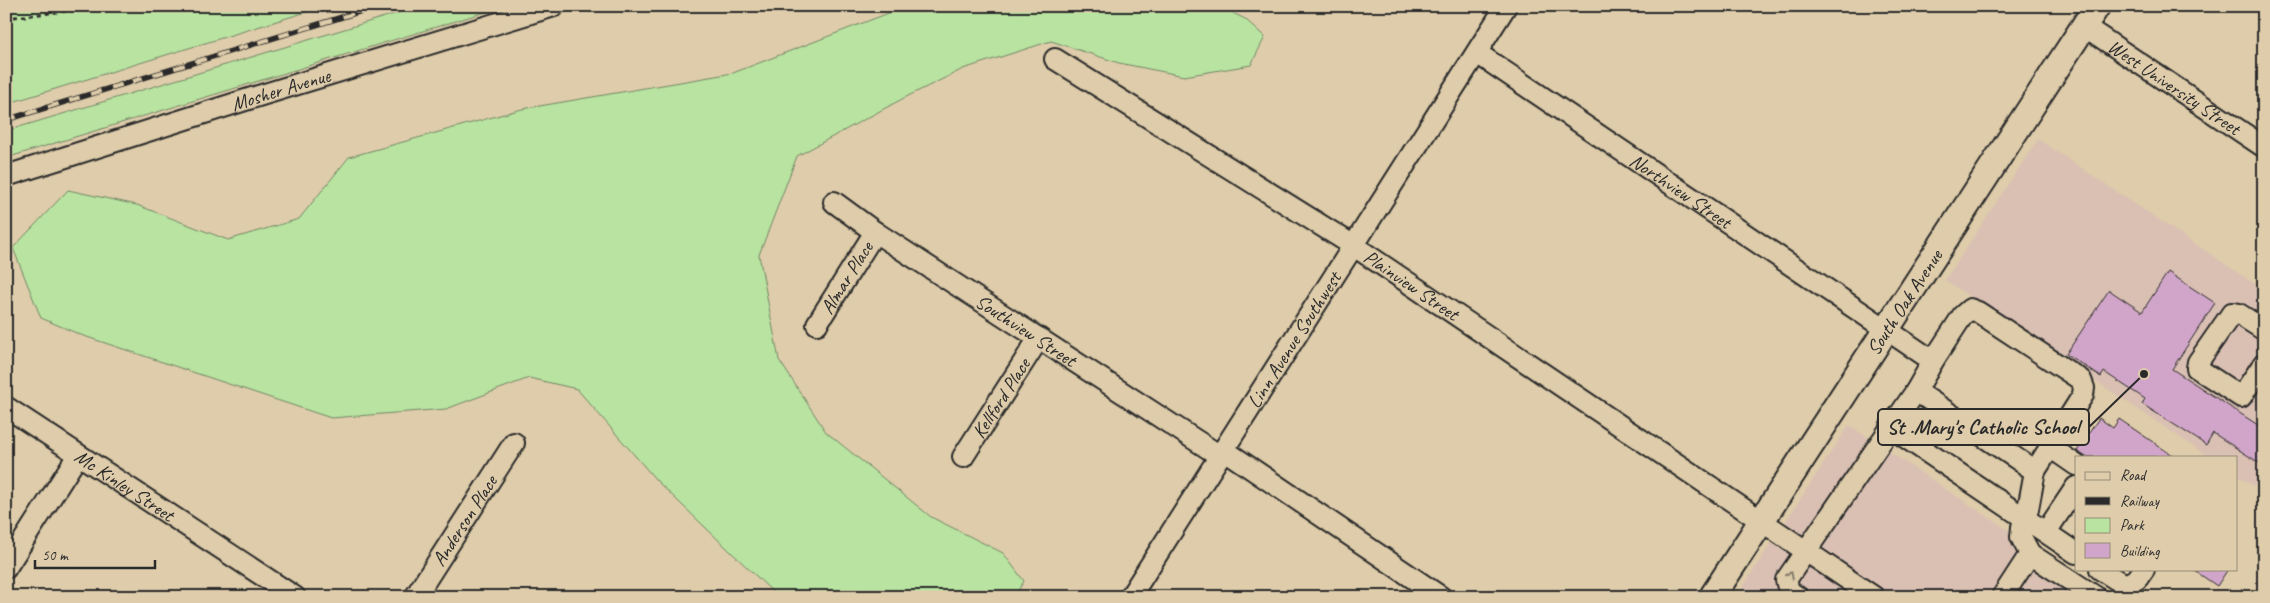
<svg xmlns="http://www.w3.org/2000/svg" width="2270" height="603" font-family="Caveat,sans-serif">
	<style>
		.built { fill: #dac0b3 }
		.green { fill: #b8e3a0; stroke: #728766 }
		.building { fill: #d1a5c9; stroke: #2b2b2b }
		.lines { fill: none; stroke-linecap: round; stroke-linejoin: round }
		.minor-casing { stroke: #2b2b2b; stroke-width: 24 }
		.major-casing { stroke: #2b2b2b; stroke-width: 29 }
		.path { stroke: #2b2b2b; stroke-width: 3; stroke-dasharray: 4 4; stroke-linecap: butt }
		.minor { stroke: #deccaa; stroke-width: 20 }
		.major { stroke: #deccaa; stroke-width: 25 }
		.rail-casing { stroke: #2b2b2b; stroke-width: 5.5 }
		.rail { stroke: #deccaa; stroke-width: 4; stroke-dasharray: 11; stroke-linecap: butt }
		.oneway { stroke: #847c6a }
		.labels { text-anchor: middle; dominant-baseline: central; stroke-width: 4.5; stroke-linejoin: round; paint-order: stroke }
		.street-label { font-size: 20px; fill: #2b2b2b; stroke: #deccaa }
		.leader { fill: none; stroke: #2b2b2b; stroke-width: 2 }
		.callout-dot { fill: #2b2b2b; stroke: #deccaa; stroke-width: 2 }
		.callout { fill: #deccaa; stroke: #2b2b2b; stroke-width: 2 }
		.callout-label { font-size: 21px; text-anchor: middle; font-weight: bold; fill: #2b2b2b }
	</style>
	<rect width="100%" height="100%" fill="#deccaa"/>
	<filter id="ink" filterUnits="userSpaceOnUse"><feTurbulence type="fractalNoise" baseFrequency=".02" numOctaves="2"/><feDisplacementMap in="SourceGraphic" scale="10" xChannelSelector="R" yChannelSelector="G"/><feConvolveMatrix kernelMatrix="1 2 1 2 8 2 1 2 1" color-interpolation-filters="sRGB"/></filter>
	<g filter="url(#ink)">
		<!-- built -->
		<path class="built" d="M2038,139L2264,290V493L2236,475V457H2209L1945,280Z
			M1849,425L2109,597H1736Z"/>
		<!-- green -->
		<path class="green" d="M6,6H326L6,104Z
			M421,6H505L6,158V131Z
			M907,6H1219L1245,19L1265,37L1251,65L1184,76L1119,63L1051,41L963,69L902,99L797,156L759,255L779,360L826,432L931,517L1003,553L1024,581L1014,597H778L657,481L577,389L529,378L446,409L331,418L81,335L41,318L13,248L68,190L137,205L228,240L299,219L349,157L522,109L733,73Z"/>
		<!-- building -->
		<path class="building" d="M2168,272L2215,303L2172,369L2264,429V466L2213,433L2206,445L2142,404L2145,399L2104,372L2101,377L2066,354L2109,290L2142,312Z
			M2099,418L2113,428L2119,419L2175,457H2086L2077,451Z
			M2192,569H2228L2217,586Z"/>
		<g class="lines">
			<defs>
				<g id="minor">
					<path id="s1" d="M2084,26L2264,147"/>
					<path id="s2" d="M1477,53L1933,361L1963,315L1970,309L1978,312L2081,380L2084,388L2083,395L2035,471L2028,509L2022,527L2021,537L2030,554"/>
					<path id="s3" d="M1055,59L1354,246L1874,597"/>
					<path id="s4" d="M6,176L255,97L554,6"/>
					<path id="s5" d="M834,202L875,232L1220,456"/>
					<path id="s6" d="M817,324L875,232"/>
					<path d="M2264,330L2239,314L2232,313L2198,362L2197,368L2241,397L2264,363"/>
					<path d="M1916,391L2035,471"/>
					<path id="s7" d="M6,407L295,597"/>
					<path d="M1890,427L2076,553"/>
					<path d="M2050,447L2076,465"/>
					<path d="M1224,450L1441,597"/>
					<path id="s8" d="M963,457L1039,338"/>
					<path d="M2046,532L2076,487"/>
					<path d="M6,568L78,455"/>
					<path d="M2100,569L2125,585L2137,579L2144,569"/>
					<path id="s9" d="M415,597L514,443"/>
					<path id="s10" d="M1130,597L1506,6"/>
					<path d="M1798,597L1789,591L1786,580L1916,391L1933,361"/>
					<path d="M2002,597L2030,554L2096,597"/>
				</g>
				<g id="major">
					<path id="s11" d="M1712,597L2097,6"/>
				</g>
			</defs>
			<!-- minor casing -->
			<use href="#minor" class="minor-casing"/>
			<!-- major casing -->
			<use href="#major" class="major-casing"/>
			<!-- path -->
			<path class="path" d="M6,18L110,6"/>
			<!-- minor -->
			<use href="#minor" class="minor"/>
			<!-- major -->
			<use href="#major" class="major"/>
			<defs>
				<path id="rail" d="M6,120L378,6"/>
			</defs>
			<!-- rail casing -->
			<use href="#rail" class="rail-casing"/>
			<!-- rail -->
			<use href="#rail" class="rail"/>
		</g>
		<!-- one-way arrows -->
		<defs><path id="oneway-chevron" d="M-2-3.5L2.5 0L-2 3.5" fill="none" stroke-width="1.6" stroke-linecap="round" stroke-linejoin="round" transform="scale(1.25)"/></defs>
		<use class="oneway" href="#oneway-chevron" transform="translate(1790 575) rotate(-63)"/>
	</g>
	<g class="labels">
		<!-- street labels -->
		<g class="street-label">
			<text stroke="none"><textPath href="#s1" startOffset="109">West University Street</textPath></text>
			<text stroke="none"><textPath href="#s4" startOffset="288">Mosher Avenue</textPath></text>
			<text stroke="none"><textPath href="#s2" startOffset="246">Northview Street</textPath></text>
			<text stroke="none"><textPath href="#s6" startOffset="55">Almar Place</textPath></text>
			<text stroke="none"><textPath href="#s3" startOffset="422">Plainview Street</textPath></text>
			<text stroke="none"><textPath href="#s11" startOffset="352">South Oak Avenue</textPath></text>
			<text stroke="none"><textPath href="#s5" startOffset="231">Southview Street</textPath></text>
			<text stroke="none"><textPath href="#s10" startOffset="305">Linn Avenue Southwest</textPath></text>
			<text stroke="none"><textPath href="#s8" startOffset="70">Kellford Place</textPath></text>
			<text stroke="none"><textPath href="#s7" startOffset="142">Mc Kinley Street</textPath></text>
			<text stroke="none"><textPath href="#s9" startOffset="91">Anderson Place</textPath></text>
		</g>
	</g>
	<!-- callouts -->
	<path class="leader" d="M2144 374L2089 427"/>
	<circle class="callout-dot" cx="2144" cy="374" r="5"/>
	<rect class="callout" x="1878" y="409" width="211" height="36" rx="5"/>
	<g class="callout-label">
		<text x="1983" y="434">St .Mary's Catholic School</text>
	</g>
	<!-- margin -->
	<rect width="2270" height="603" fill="none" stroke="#deccaa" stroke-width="25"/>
	<rect x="12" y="12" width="2245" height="578" fill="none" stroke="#2b2b2b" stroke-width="2" filter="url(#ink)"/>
	<!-- legend -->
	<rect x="2075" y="456" width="162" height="115" fill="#deccaa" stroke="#968c77"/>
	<rect x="2085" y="472" width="25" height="8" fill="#deccaa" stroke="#968c77"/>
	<text x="2120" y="480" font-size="15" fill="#2b2b2b">Road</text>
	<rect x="2085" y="497" width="25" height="8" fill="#2b2b2b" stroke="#968c77"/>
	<text x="2120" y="506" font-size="15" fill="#2b2b2b">Railway</text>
	<rect x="2085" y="518" width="25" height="15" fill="#b8e3a0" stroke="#968c77"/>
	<text x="2120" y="530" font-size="15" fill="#2b2b2b">Park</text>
	<rect x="2085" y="543" width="25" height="15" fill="#d1a5c9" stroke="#968c77"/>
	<text x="2120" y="556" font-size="15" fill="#2b2b2b">Building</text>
	<!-- scale -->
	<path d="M35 560v8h120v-8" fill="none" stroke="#2b2b2b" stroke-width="2.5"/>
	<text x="42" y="560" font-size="15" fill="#2b2b2b" stroke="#deccaa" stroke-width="4" paint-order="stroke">50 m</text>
</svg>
